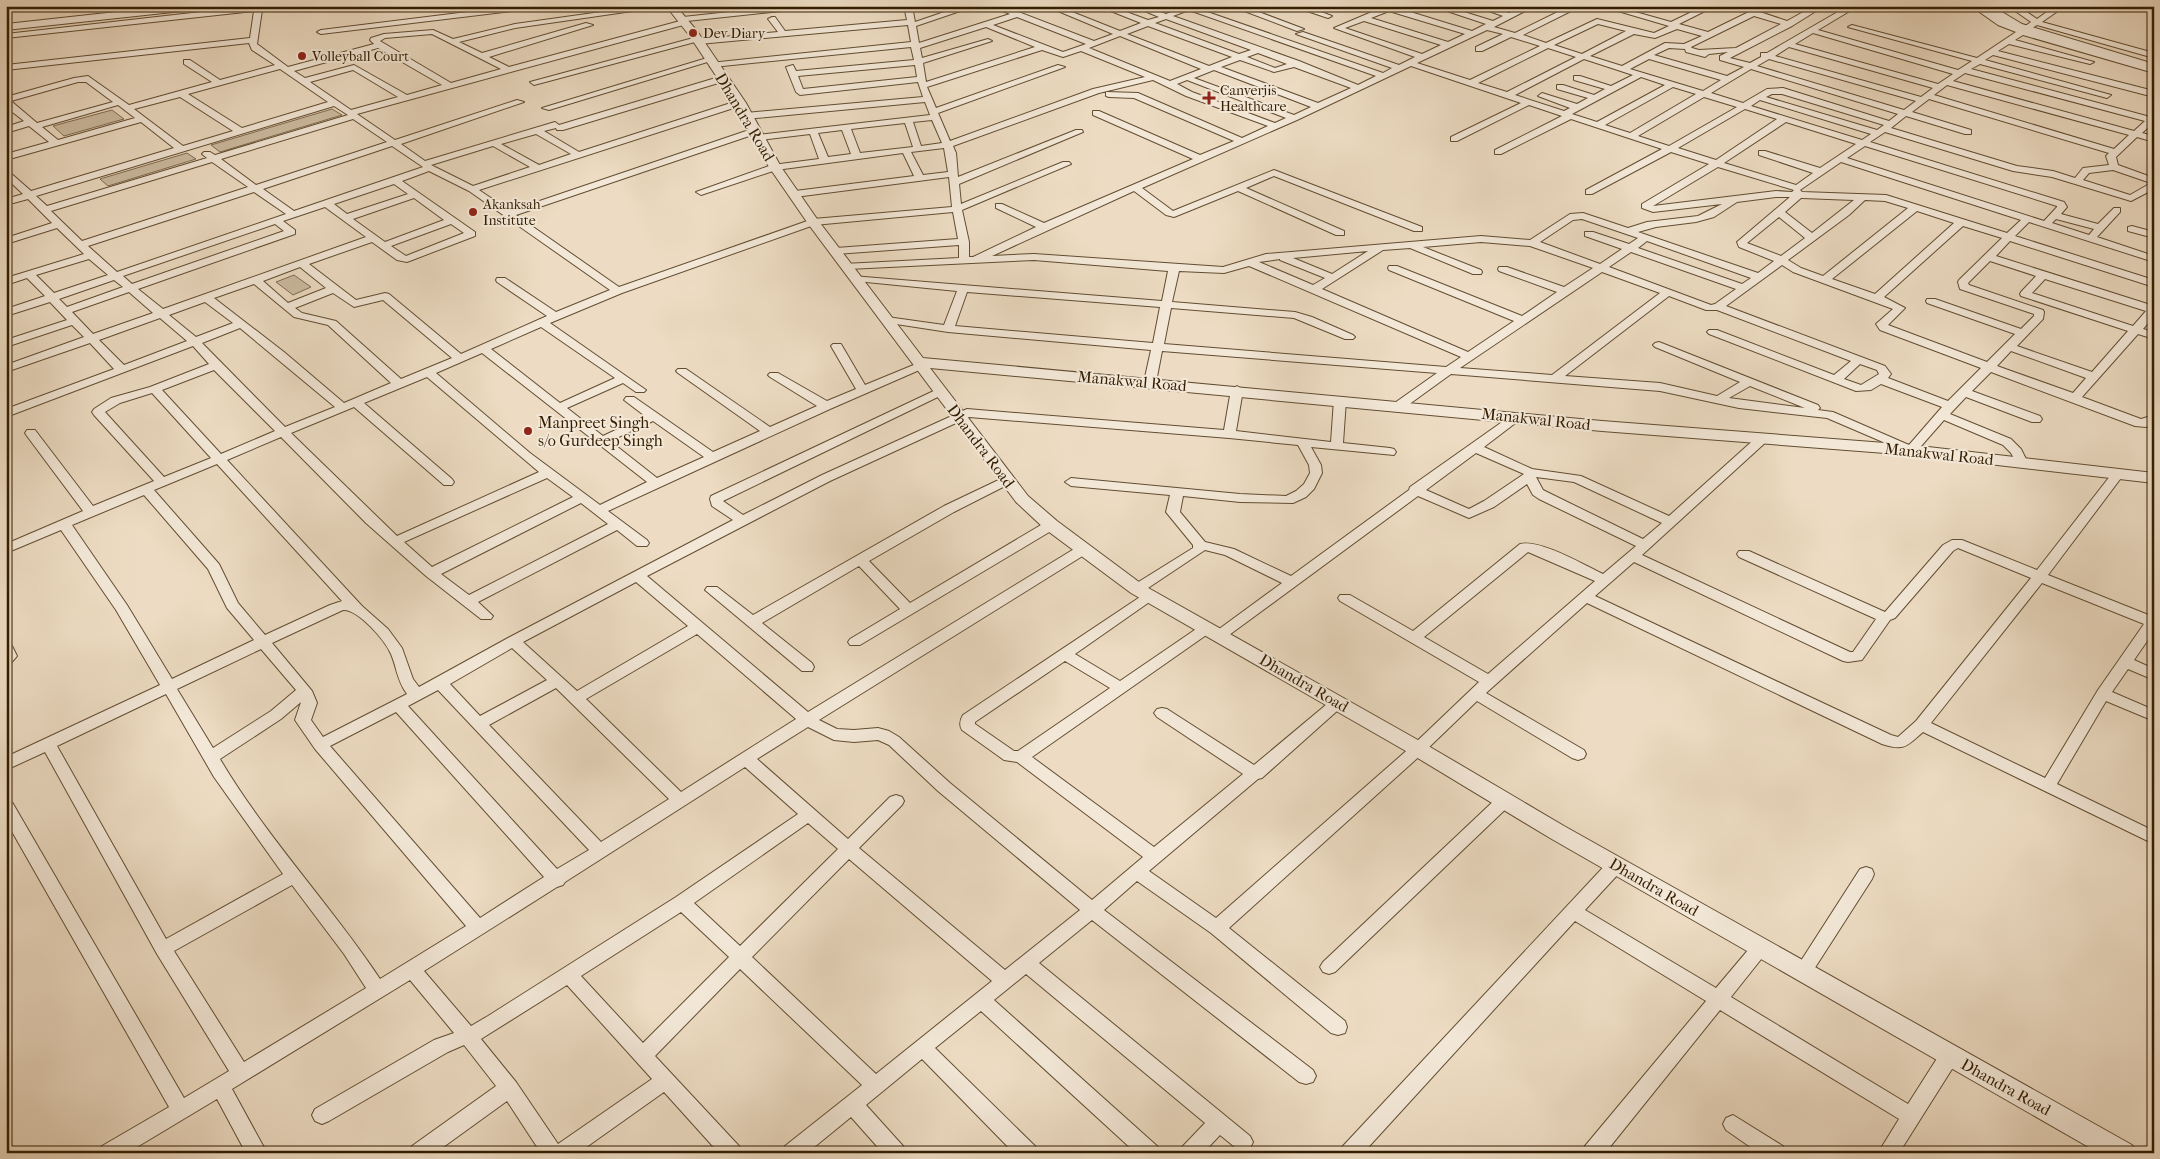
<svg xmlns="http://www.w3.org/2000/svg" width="2160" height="1159" font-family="'IM FELL French Canon',serif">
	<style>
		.green { fill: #cdbca2; stroke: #806c51 }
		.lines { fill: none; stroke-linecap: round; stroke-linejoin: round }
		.minor-casing { stroke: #624d31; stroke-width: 2 }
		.tertiary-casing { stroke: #624d31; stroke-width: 2 }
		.minor { fill: #f3e8d8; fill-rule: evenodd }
		.tertiary { fill: #f3e8d8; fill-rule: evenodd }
		.poi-dot { fill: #8f2418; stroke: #f3e8d8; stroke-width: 2 }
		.labels { text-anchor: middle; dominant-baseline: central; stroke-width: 4; stroke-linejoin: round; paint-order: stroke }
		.far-poi-label { font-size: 14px; fill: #331d00; stroke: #f3e8d8; text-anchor: start }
		.street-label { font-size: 16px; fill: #331d00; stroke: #f3e8d8 }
		.poi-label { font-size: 16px; fill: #331d00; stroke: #f3e8d8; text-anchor: start }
	</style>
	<rect width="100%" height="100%" fill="#eddcc3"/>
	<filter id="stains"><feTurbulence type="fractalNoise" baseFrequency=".004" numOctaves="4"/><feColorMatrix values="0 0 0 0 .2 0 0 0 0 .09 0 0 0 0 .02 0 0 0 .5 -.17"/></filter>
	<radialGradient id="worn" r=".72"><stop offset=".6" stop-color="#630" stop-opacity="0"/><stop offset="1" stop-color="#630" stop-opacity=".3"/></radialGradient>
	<!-- green -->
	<path class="green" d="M332,109L342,115L220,152L211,145Z
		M112,110L124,119L64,136L53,126Z
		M187,153L196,159L108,186L100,179Z
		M294,275L311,287L293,295L276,282Z"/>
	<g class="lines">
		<defs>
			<path id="minor" d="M254,6H281L262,10L257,44L288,67L374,44L370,40L371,38L384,34L433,30L453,39L515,24L644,6H667L515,28L459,42L482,53L586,23L593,25L489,57L509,67L680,21V17H683L785,6H814L810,8L687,21V24L357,114L395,140L517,100L524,102L401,144L425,161L555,122L559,125L719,77H725V81L563,130H557L556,128L544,131L579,152L737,101H743V105L479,190L510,211L752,129H758V133L516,215L619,287L813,219L952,207L949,177L795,197L790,194L795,191L914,176L903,153L776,170L701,195L696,192L772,165L819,159L810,134L760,140L755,137L757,135L930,115L925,102L746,119L742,116L746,113L923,97L918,82L800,95L796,92L786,67L793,65L796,71L914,60L911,47L713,67H710V63L911,42L908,25L699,44L695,42L534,85L530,82L697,37L701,39L778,32L768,19L772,17H775L785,31L907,20L904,6H912L915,22L962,6H975L916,26L919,43L1010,14L991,6H1003L1094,41L1113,34L1046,6H1057L1120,31L1141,23L1098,6H1110L1148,20L1159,17L1133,6H1145L1166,14L1182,8L1180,6H1198L1196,8L1383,73L1392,68L1296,34L1303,32L1399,65L1415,57L1334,28L1386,6H1391L1472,31L1486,24L1432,6H1445L1493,21L1503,16L1475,6H1488L1509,13L1524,6H1535L1494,27L1515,33L1570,6H1581L1523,35L1546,43L1597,19L1654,33L1669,26L1601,6H1614L1671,22L1704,6H1715L1679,24L1708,32L1761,6H1771L1760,12L1787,21L1814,6H1824L1792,26L1730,58L1750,63L1761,57V53H1767L1848,6H1858L1818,30L1958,70L1972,61L1848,27L1852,25L1977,58L2016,32L1998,25L1971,6C1986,6 2006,22 2021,29L2031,22L2008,6H2018L2037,19L2055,6H2065L2042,22L2154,53V58L2037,25L2028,31L2154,68V73L2023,35L2015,40L2094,62L2090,64L2009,44L1998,51L2154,91V97L1993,55L1985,60L2111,95L2107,98L1980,64L1971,69L2154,118V122L2142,133L2154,136V142L2137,137L2116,157L2118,165L2154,178V189L2131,201L2052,177L2013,171L1885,132L1870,142L2064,202L2067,207L2061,214L2098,224L2114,208H2120V212L2097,237L2154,256V262L2029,222L2015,236L2154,280V287L2010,241L1996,256L2154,306V316L2143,329L2154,332V339L2138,334L2082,397L2141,419L2154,415V424L2146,427L2135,426L1991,372L1972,391L2040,416L2042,419L2040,422H2032L1966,397L1950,414L2011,439L2021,449L2028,463L2022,467L2018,466L2011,453L2003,445L1944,420L1915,453L1911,454L1827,418L1739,408L1660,391L1451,374L1404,408H1396L1394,405L1396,402L1437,373L1162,351L1156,382L1150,385L1144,382L1151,350L948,332L883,322L882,320L887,317L944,325L957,291L856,281L852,280L851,278L852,276L1162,301L1168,271L1034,260L848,269L843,266L844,264L959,258V245L836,254L831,251L836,248L958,239L953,212L814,225L622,293L550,323L646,390L644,392H636L623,383L567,408L603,436L645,416L624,400L626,397H634L713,452L760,431L678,373L676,371L678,369H686L770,427L817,406L770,377L768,375L770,373H778L827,401L856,389L831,346L833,344H841L865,385L916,364H924L926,366L924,368L830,409L608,511L647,540L649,543L647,546H637L617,530L478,602L493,616L491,619H481L426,576L366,523L281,437L227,460L362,606L388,629L402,648L413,679L419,687L508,638L733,520L712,506L710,499L711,496L940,388L944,390L946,392L944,394L723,501L743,515L822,475L967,409L1224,430L1231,390L1237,386L1243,390L1236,431L1331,442L1334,400L1336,397H1344L1346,400L1343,443L1390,448L1394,449L1396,452L1394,455L1311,447L1321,465L1322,473L1314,489L1306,497L1293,503L1240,502L1183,496L1180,512L1205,542L1234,549L1291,576L1409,490L1410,487L1512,415L1516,414L1522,418L1484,447L1532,469L1581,476L1669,516L1758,436L1762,435L1768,439L1766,442L1642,555L1850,652H1853L1876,619L1739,557L1737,554L1739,551H1749L1885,612L1943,545L1952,540H1962L2037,570L2114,471L2118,470L2124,474L2048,575L2151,616L2154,615V631L2134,660L2154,669V680L2128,669L2112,692L2154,710V721L2106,701L2057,784L2154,831V844L1923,732C1906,747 1904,751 1882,744L1587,603L1486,693L1584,750L1586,754L1584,758L1578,760L1572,758L1477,701L1423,753L1229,928L1345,1021L1347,1027L1345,1033L1338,1035L1331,1033L1211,933L1137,881L1104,910L1313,1070L1316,1076L1313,1082L1306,1084L1299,1082L1092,920L1039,963L1250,1136L1253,1142L1250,1148L1243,1151L1236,1148L1220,1135L1203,1153H1180L1183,1146L1205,1123L1026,974L994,1000L1157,1146L1160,1153H1136L981,1011L935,1048L1035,1146L1038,1153H1014L922,1059L866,1105L903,1146L906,1153H883L851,1117L807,1153H782L785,1146L862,1085L740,969L655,1056L739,1146L742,1153H719L664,1092L578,1153H541L507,1101L435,1153H409L412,1146L496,1086L464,1045L448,1052L329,1121L322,1124L315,1121L312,1115L315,1109L434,1040L454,1033L410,980L232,1089L267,1153H246L217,1099L127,1153H99L102,1146L169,1107L6,821V800L12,802L184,1098L229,1071L157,954L45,752L6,770V757L160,685L116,610L61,530L6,553V544L83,511L27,436L25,433L27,430H35L93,506L154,481L94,415L92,412L94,409L111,398L150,387L209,364L193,346L6,417V409L114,369L90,343L6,372V365L84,337L72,325L6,347V340L67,320L50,302L6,316V309L45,296L27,278L6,285V278L84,254L57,228L6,244V238L52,223L28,199L6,205V199L23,194L6,178V169L31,191L174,148L141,122L6,160V154L49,142L29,126L6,133V127L24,121L6,107V97L74,78L88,76L129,105L212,82L184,64V60H190L220,80L275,65L252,50L249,43L6,70V65L250,38L254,11L6,38V34ZM1189,10L1376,76L1358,85L1299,61L1173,16ZM1389,11L1465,34L1448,42L1371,18ZM1754,16L1781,24L1736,48L1699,50L1692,48L1691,47ZM1017,17L1086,44L1063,52L993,25ZM1166,19L1251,50L1239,54L1155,23ZM1364,21L1441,45L1422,54L1345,28ZM1598,24L1626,31L1582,54L1554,45ZM1148,26L1232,57L1209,66L1127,34ZM986,27L1035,47L926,82L923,63L992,41L988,39L922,58L920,48ZM1677,29L1702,36L1684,44L1665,43L1622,66L1590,56L1634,34L1655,38ZM1487,30L1503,34L1476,47V51H1482L1511,37L1540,46L1470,80L1417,63ZM1813,33L1953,74L1938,84L1795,44ZM432,34L501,69L451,83L380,41L385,38ZM1120,36L1201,69L1170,81L1089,48ZM1789,47L1933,88L1921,97L1775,56ZM378,48L442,85L407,95L354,65L305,78L294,71ZM1548,48L1576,57L1507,92L1478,83ZM1669,48L1685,49L1686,52L1705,57L1709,54L1728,52L1720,56V60L1744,67L1727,76L1654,55ZM1042,50L1063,57L1081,51L1145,77L1093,89L950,141L938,113L1065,67L1058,65L936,108L927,87ZM1258,53L1287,64L1275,68L1247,57ZM1584,59L1633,75L1611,86L1580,76H1574V80L1605,89L1594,95L1563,85H1557V89L1588,98L1577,104L1542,93L1538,96L1570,108L1564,111L1515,95ZM1649,59L1721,80L1703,91L1630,69ZM1769,59L1916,101L1904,110L1757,66ZM1240,60L1274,72L1294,67L1351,88L1318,103L1221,67ZM915,65L917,77L803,89L798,76ZM1411,66L1521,103L1451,137V141H1457L1529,105L1562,116L1495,150V154H1501L1571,119L1662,149L1586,190V194H1592L1671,152L1709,164L1642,204V208L1653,212L1722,204L1698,216L1647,222L1628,228L1583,213L1570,214L1530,240L1481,236L1266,254L1223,267L1034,254L992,256L1134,191L1166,215L1174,217L1238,191L1336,235H1344V231L1246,188L1274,176L1414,231H1422V227L1274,170L1173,211L1142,188L1297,120ZM280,69L328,102L242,128L188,94ZM1751,69L1898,114L1889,121L1783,88L1767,89L1743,103L1711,93ZM353,70L398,97L351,110L310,82ZM1214,70L1311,107L1294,115L1194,78ZM1965,73L2145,121L2134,131L1953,81ZM1641,77L1665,85L1597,122L1572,114ZM1153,80L1186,96L1268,126L1242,138L1138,93L1106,92V96L1109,97L1134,98L1234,141L1200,155L1099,111H1093V115L1193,159L1044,223L1002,204H996V208L1036,227L973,257H969V242L962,210L1071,164L1069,162H1063L961,204L959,184L1083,132L1082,130H1076L958,177L956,153L953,146L1099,93ZM1187,80L1286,118L1275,123L1192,92L1177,84ZM78,82H86L113,102L37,123L11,101ZM1947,85L2129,135L2114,149L1934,95ZM1673,87L1696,94L1630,133L1605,125ZM1772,94H1782L1884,125L1877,130L1766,97ZM180,97L233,131L183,146L134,109ZM1704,97L1737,107L1669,146L1638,136ZM1929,99L2109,153L2106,156L2109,165L2083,168L2075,178L2053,171L2017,166L1891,128L1906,116L1965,134H1971V130L1912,112ZM1760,100L1871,134L1862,140L1751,106ZM118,105L135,118L58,140L42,127ZM334,106L348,115L215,155L210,152H204L202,154L207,158L47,206L36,196ZM1745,109L1777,119L1716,160L1678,148ZM353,119L387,142L256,185L221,159ZM932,120L942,143L921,146L913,122ZM1786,122L1856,144L1820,168L1765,151H1759V155L1813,173L1796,185L1724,163ZM905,123L913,147L860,153L851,129ZM842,130L851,154L828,157L818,133ZM536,134L571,154L539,165L501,144ZM392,146L423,167L294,211L263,189ZM493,146L530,167L473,186L431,165ZM1865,146L2057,206V207L2044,221L1847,158ZM944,148L948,172L923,175L911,152ZM212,162L248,187L82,241L51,211ZM1841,162L2021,220L2007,233L1886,195L1802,192L1800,190ZM1718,167L1794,190L1792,192L1776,191L1653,206ZM2113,170L2151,183L2130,195L2083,180L2089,173ZM429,171L469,191L610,290L556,312L505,278H497L496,280L497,282L547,316L461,354L389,294L385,293L356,300L309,264L372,242L397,260L407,262L475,236V232L402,181ZM394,184L408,194L347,214L334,204ZM254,192L286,214L117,272L88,246ZM1776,197H1790L1737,242L1739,247L1774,261L1758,273L1638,232L1656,227L1696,222L1714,217L1737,202ZM414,198L444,220L385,242L353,219ZM1801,198H1802L1854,200L1812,233L1785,212ZM1865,200L1885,201L1908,208L1823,276L1801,268L1788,260L1849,215ZM325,207L366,237L163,309L138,289L295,234V230L283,221ZM1917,211L1954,223L1875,294L1832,279ZM1779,217L1805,238L1781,256L1747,243ZM1582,219L1638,238L1629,244L1593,232H1585V236L1622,249L1600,264L1540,242L1573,220ZM2056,219L2094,229L2089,235L2052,223ZM275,224L284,231L132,284L123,276ZM451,224L464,233L406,256L391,246ZM1963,226L2002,238L1959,280L1958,282L1960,289L2034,314V316L2021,329L1935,299H1927L1926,301L1927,303L2015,334L1987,362L1888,325L1905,308L1884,297ZM1647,241L1751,278L1742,284L1638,248ZM1481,242L1530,246L1593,268L1564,287L1507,267H1499L1498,269L1499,271L1557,292L1522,316L1397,266H1389L1388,268L1389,270L1514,321L1468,352L1322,289L1383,250L1410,248L1473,274H1481L1482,272L1481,270L1423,247ZM1368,251L1332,274L1293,258ZM1631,252L1736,289L1715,304L1711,305L1609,267ZM89,259L108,275L54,293L36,275ZM1280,259V260L1325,278L1313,285L1259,262ZM1990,261L2036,276L2021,292L2020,294L2021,296L2128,331L2092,372L2017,346L2043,319L2044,312L2043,310L1969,285L1968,283ZM1782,265L1793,272L1893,309L1876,324L1880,330L1981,368L1948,401L1888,378L1891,374L1885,366L1726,306ZM1249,266L1461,357L1446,367L1164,344L1171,308L1294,318L1345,339H1353L1355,337L1353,335L1312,317L1295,312L1172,302L1179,271L1224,273ZM300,267L326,288L288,303L263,281ZM1602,272L1660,293L1552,375L1460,368ZM2045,279L2146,311L2133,326L2032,293ZM114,280L123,287L67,307L59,299ZM254,284L294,317L328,325L391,383L344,403L284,352L214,298ZM129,292L153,313L93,334L72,312ZM967,292L1160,307L1153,343L955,326ZM333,293L354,307L383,300L452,358L401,379L336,321L302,313L295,308ZM1669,296L1706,310H1717L1851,361L1834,375L1717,330H1709L1707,332L1709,334L1856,391L1871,390L1881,384L1942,407L1909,445L1833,412L1818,410L1820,408L1818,405L1659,342L1655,343L1653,345L1655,347L1740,382L1717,396L1660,383L1565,376ZM205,302L233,323L196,337L169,315ZM160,318L187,341L124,365L99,340ZM541,327L615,378L560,403L491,349ZM240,328L335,407L285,427L202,343ZM2011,351L2086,378L2073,393L1997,366ZM482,353L647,482L600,505L530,453L436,373ZM1860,364L1877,370L1879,374L1861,385L1844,379ZM214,370L275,431L221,454L162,390ZM427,377L539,472L397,536L291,433L354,407L444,485H452L454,482L452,479L364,403ZM1750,386L1805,408L1729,398ZM152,393L211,458L164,477L105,412L120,403ZM969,417L1229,438L1298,445L1309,465L1310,473L1304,484L1296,491L1286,496L1240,494L1071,478L1065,482L1071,486L1170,495L1166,512L1193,545V548L1132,586L1130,589L1132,592H1142L1205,550L1225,555L1282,583L1215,632L1213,635L1215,638H1225L1418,496L1469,518L1494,507L1527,484L1533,495L1539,499L1636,546L1603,574C1584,565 1540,539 1520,544L1413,631L1350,595H1340L1338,598L1340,601L1479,682L1413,745L1216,918L1149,871L1258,779L1262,778L1346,703L1343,699L1338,698L1333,699L1254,765L1167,709L1162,708L1157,709L1154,713L1157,717L1243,774L1154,847L1032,757L1212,631L1214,628L1212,625H1202L1120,681L1075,654L1158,596L1156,593H1146L963,715C960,720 959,725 962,730L1004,760L1017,762L1143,857L1092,900L950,783L899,737L889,731L878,728L854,730L837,729L819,720L1089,552L1091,549L1089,546H1079L808,712L647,576L830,481ZM653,421L704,457L657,478L610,441ZM1476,453L1524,474L1484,501L1469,509L1426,490ZM217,464L342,601L330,605L265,635L238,603L219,564L154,490ZM1536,477L1574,482L1662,523L1643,539L1549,493L1543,490ZM547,478L573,497L432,567L404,542ZM144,495L208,569L227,608L254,640L172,679L127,605L72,525ZM581,503L608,524L469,595L441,574ZM1958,548L2031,578L1916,721L1898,737L1891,735L1595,596L1634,562L1843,661L1848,662L1862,660L1890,620L1895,618L1953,551ZM1528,552L1595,581L1488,674L1424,637ZM636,582L688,626L577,691L523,642ZM2042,583L2144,624L2098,690L2045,778L1931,723ZM343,610C358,609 385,640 391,654C397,668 397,681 407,694L323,737L311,720L317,703L312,691L272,643ZM697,634L796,719L681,792L586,699ZM512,648L547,680L480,716L450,684ZM261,649L296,690L271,711L213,748L177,689ZM1065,661L1110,688L1018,751H1014L975,724V722ZM556,688L669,799L601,842L489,725ZM438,690L589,850L557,869L408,706ZM166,694L214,777L283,874L166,939L57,746ZM301,702L295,720L315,749L466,926L380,979C330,904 266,837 220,759L281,719ZM396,712L544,877L480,918L330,746ZM808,727L834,740L854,742L878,740L889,745L938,791L1080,910L1005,970L859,848L902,805L904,801L902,797L896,795L890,797L848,839L757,759ZM745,767L798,814L676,897L488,1016L471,1026L424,971L557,887L563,885L565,882ZM808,823L838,849L740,946L694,903ZM849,859L992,981L876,1074L752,957ZM292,885L344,954L366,988L244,1062L174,951ZM681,912L729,957L643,1043L581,976ZM567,985L652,1079L558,1144L516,1082L481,1039Z
				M517,6H542L538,8L321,34L317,32L321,30Z
				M1231,6H1243L1304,29L1297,31Z
				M1292,6H1305L1332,16L1328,18Z
				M707,58L714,60L549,110L542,108Z
				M2132,226L2154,232V238L2128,231V227Z
				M1007,476L1013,480L1011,483L954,512L869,561L910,603L1046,522H1056L1058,525L1056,528L860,645H850L848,642L850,639L900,609L859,566L762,623L812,663L814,667L812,671H802L705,590L707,587H717L753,615L944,506Z
				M6,642L11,644L17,656L11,663L6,664Z
				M1505,794L1511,796L1513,800L1511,804L1335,972L1329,974L1323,972L1320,967L1323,962L1499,796Z
				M1616,858L1622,860L1624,865L1622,870L1585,910L1716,988L1754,943L1760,941L1766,943L1769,948L1766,953L1731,997L1908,1104L1943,1049L1950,1047L1957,1049L1959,1055L1957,1061L1899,1153H1878L1899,1119L1720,1010L1605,1153H1582L1585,1146L1706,1001L1575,921L1363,1153H1340L1343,1146L1610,860Z
				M1866,867L1872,869L1874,874L1872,879L1809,977L1803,980L1797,977L1794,972L1797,967L1860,869Z
				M1733,1115L1783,1146L1786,1153H1759L1726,1130L1723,1124L1726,1118Z"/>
			<path id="tertiary" d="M171,6H206L201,9L6,30V24Z
				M666,6H676L697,31L746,103L781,167L817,219L923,358L1602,421L1911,445L2154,473V483L1911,455L1602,431L930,368L1028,496L1057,521L1143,585L1425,744L1564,826L2132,1145L2136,1153H2099L1550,838L1411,754L1131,593L1045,529L1016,502L809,225L769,167L734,103L689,35Z
				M1980,6H1992L2022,24L2154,64V70L2014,28Z"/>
		</defs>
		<!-- minor casing -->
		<use href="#minor" class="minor-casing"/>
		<!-- tertiary casing -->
		<use href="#tertiary" class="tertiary-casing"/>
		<!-- minor -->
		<use href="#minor" class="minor"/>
		<!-- tertiary -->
		<use href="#tertiary" class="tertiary"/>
	</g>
	<!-- markers -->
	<g class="poi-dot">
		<circle cx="693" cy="33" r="5"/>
		<circle cx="302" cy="56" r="5"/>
		<path d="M1206.5 90.5h5v5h5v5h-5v5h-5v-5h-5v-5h5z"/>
		<circle cx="473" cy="212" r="5"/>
		<circle cx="528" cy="431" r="5"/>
	</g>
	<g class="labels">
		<!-- far-poi labels -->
		<g class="far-poi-label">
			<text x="703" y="33">Dev Diary</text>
			<text x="312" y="56">Volleyball Court</text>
			<text x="1220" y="90">Canverjis<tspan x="1220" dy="16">Healthcare</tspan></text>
			<text x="483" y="204">Akanksah<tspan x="483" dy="16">Institute</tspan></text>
		</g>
		<!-- street labels -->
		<g class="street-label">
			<text transform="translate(745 117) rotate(59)">Dhandra Road</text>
			<text transform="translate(1132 381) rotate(5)">Manakwal Road</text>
			<text transform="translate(1536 419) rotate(6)">Manakwal Road</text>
			<text transform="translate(981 446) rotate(53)">Dhandra Road</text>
			<text transform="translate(1939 454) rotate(6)">Manakwal Road</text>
			<text transform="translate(1304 683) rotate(30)">Dhandra Road</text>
			<text transform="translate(1654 887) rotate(30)">Dhandra Road</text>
			<text transform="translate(2006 1087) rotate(29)">Dhandra Road</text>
		</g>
		<!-- poi labels -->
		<g class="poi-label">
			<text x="538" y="422">Manpreet Singh<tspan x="538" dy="18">s/o Gurdeep Singh</tspan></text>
		</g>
	</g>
	<!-- margin -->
	<rect width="2160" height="1159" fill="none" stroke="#eddcc3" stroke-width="25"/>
	<rect x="8" y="8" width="2145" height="1144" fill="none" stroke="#331d00" stroke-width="2.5"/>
	<rect x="12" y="12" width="2135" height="1134" fill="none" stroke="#331d00"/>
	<rect width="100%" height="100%" filter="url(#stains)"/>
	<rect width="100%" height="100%" fill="url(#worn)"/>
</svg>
